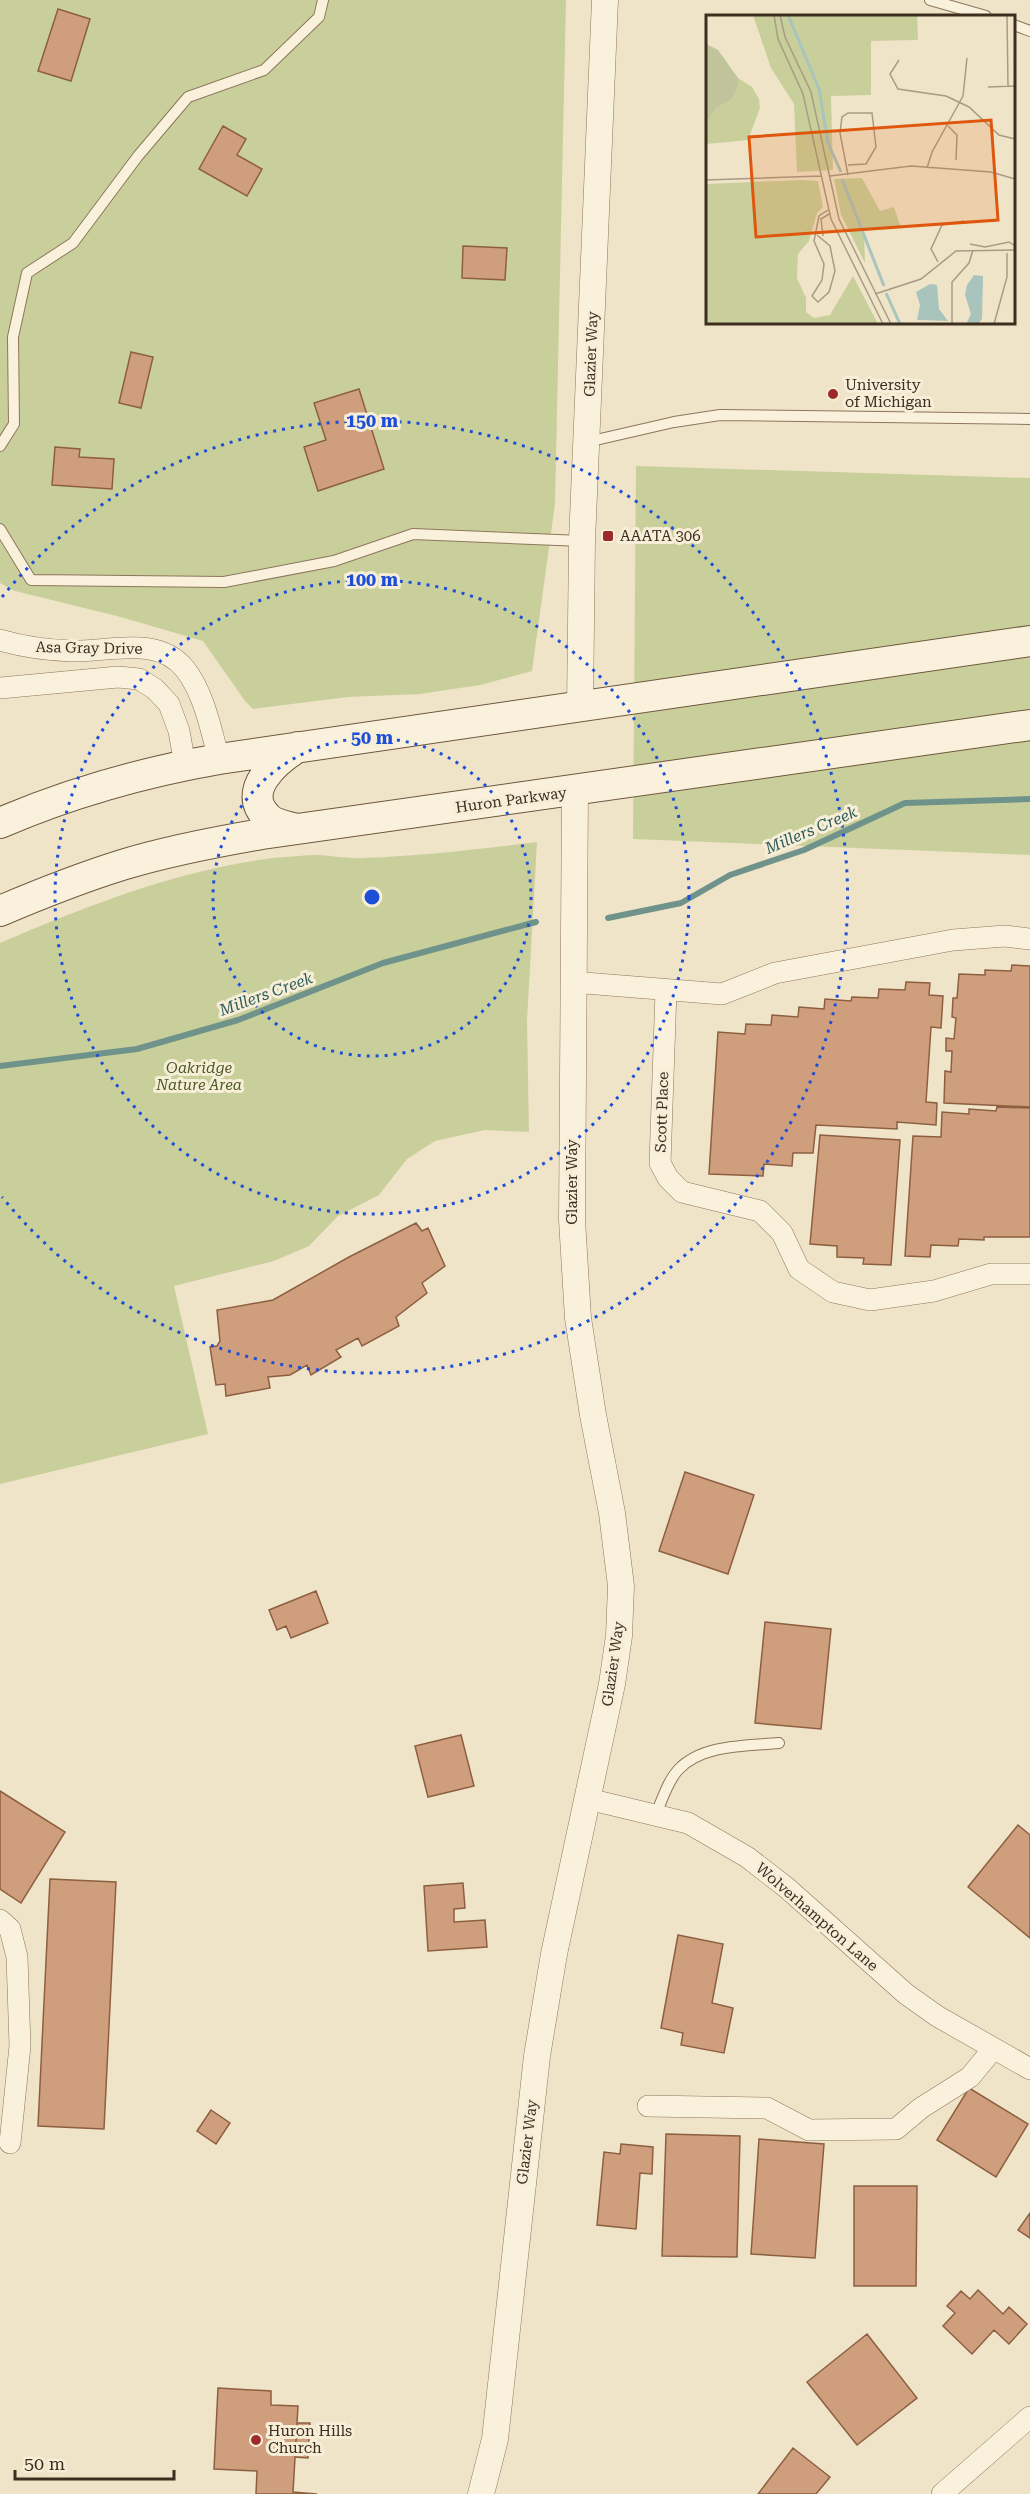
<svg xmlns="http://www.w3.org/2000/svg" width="1030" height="2494" font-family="'Roboto Serif',serif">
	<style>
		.green { fill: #c9cf9b }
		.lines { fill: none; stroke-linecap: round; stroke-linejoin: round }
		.stream { stroke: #6f938a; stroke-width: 6 }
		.building { fill: #cf9f7d; stroke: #8d5f41; stroke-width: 1.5 }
		.service-casing { stroke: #8d765c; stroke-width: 12 }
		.minor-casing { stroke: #8d765c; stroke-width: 22 }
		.tertiary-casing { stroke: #8d765c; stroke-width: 27 }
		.secondary-casing { stroke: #6f573f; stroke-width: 32 }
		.service { stroke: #faf1dc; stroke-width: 10 }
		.minor { stroke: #faf1dc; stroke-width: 21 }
		.tertiary { stroke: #faf1dc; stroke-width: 26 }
		.secondary { stroke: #faf1dc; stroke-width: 30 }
		.ring { fill: none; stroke: #1d4ed8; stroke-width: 3; stroke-dasharray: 3 6 }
		.poi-dot { fill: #9e2a2b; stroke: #f7eed8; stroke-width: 2 }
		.labels { text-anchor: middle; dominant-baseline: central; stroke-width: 6; stroke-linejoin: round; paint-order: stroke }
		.street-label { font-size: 15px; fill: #3d2e20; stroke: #f7eed8 }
		.poi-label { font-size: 15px; fill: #3d2e20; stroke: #f7eed8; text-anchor: start }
		.park-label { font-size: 15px; font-style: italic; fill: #4d5a26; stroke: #f7eed8 }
		.water-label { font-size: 16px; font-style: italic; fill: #2f5d5a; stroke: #f7eed8 }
		.inset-river { fill: none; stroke: #a9c4bc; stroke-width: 3 }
		.inset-road { fill: none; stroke: #a89b85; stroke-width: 1.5 }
		.view { fill: #df570d; fill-opacity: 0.15; stroke: #df570d; stroke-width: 3 }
		.inset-edge { fill: none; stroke: #3d2e20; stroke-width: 3 }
		.centre { fill: #1d4ed8; stroke: #f7eed8; stroke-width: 3 }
		.ring-label { font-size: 18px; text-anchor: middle; font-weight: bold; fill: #1d4ed8; stroke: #f7eed8; stroke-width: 6; stroke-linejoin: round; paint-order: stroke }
	</style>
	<rect width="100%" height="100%" fill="#f0e4c8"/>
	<!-- green -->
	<path class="green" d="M0,0H566L555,504L532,671L480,685L420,694L348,697L253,709L245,701L203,641L117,616L15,591L0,583Z
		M636,466L1030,478V855L633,839Z
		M537,842L527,1021L529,1132L485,1130L435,1141L407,1159L379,1195L338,1216L309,1246L274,1261L174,1286L208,1434L0,1484V943C88,905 178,870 273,858C288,857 304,855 319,855C334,856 349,859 364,858C422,856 479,849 537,842Z"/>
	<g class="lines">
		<!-- stream -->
		<path class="stream" d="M608,918L681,903L730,875L804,850L905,803L1030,799
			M0,1066L137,1049L238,1020L383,963L536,922"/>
	</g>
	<!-- building -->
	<path class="building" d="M58,9L90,19L71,81L38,71Z
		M223,126L246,139L237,155L262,169L247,196L199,169Z
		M463,246L507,248L505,280L462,278Z
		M131,352L153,357L141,408L119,403Z
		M359,389L384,469L318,491L304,447L326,440L314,403Z
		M55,447L80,449L79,457L114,459L112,489L52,485Z
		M1012,965L1030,966V1107L944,1103L945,1071L951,1072L952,1051H946V1038L954,1039L956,1018L952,1017L953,998H957L959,974L985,975V970L1011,971Z
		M906,982L930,983L929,995L943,996L941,1028L931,1027L926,1102L937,1103L936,1125L897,1122V1129L816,1125L813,1153H793L792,1166L764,1164L763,1176L709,1174L718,1032L745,1034L746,1024L771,1025L772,1015L798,1017L799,1007L824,1009L825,999L851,1001L852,997L878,998L879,989L905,990Z
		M997,1107L1030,1108V1237H984V1240L959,1239L958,1246L931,1245L930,1257L905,1256L913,1136L941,1137L942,1112L969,1114V1109L996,1111Z
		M820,1135L900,1140L891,1265L863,1264L864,1258L837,1257V1246L810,1244Z
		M416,1223L422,1231L428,1228L445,1266L422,1283L427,1293L396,1317L399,1326L362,1346L358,1338L336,1350L341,1357L311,1375L307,1365L290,1375L268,1377L270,1388L226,1396L225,1384L216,1385L210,1347L217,1346L220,1341L217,1310L273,1300L349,1257Z
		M685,1472L754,1495L728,1574L659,1551Z
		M316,1591L328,1623L291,1638L286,1626L277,1630L269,1610Z
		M765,1622L831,1629L821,1729L755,1723Z
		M461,1735L474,1786L428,1797L415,1746Z
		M0,1791L65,1832L21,1903L0,1889Z
		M1018,1825L1030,1835V1938L968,1887Z
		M50,1879L116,1882L104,2129L38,2126Z
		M463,1883L465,1908L454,1909V1922L485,1920L487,1947L428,1951L424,1886Z
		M678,1935L723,1944L712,2003L733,2008L724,2053L681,2045L683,2033L661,2028Z
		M969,2088L1028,2124L996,2177L937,2140Z
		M211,2110L230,2123L216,2144L197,2131Z
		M666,2134L740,2136L737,2257L662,2256Z
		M759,2139L824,2144L815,2258L751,2254Z
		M621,2144L653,2147L652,2174L640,2173L636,2229L597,2225L604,2152L620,2154Z
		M854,2186H917L916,2286H854Z
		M1030,2213V2238L1018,2230Z
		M978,2290L1003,2314L1009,2307L1027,2324L1009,2344L994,2330L972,2354L943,2326L955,2313L947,2306L961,2291L970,2299Z
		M867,2334L917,2398L857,2445L807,2382Z
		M218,2388L271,2391V2405L298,2406L293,2492L317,2494H256L257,2471L214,2469Z
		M297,2423H310L308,2458L295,2457Z
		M793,2448L830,2477L816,2494H758Z"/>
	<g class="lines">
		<defs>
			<path id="service" d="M930,0L986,16
				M1014,25L1030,31
				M587,442L674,422L720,415L1030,419
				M0,446L14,424L13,337L27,273L73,243L138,156L188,97L264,70L319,17L323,0
				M0,529L31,580L224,582L334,561L413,534L582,541
				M655,1816C662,1801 667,1782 678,1770C702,1744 747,1746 779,1743"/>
			<path id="minor" d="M0,640C24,647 47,650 72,651C110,652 157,635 185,669C204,693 211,730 219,759
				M0,688L118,677L139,679L155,689L169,704L179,731L185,765
				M572,982L722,994L775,973L953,940L1005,936L1030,939
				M666,991L660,1163L668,1178L682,1192L760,1211L782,1233L799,1269L833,1292L870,1300L934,1291L991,1274H1030
				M588,1799L688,1823L747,1857L787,1888L906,1994L937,2016L1030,2069
				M0,1920L10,1929L17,1957L20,2046L10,2143
				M648,2106L767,2108L809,2130L896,2129L921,2108L970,2077L993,2049
				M942,2494L1030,2417"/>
			<path id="tertiary" d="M580,707L582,541L605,0
				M481,2494L495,2439L537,2056L554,1954L612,1684L619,1636L621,1586L612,1513L593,1415L578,1318L572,1220L575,790"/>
			<path id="secondary" d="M0,823C70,793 144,772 219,759L1030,641
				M297,829C287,826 274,825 267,817C240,790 277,760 298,747
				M0,911C40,894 80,878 122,865C168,851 215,842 262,834L1030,725"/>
		</defs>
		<!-- service casing -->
		<use href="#service" class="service-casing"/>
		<!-- minor casing -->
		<use href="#minor" class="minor-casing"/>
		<!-- tertiary casing -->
		<use href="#tertiary" class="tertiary-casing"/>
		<!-- secondary casing -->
		<use href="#secondary" class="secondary-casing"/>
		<!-- service -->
		<use href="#service" class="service"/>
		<!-- minor -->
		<use href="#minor" class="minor"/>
		<!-- tertiary -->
		<use href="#tertiary" class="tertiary"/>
		<!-- secondary -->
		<use href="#secondary" class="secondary"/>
	</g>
	<!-- distance rings -->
	<g class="ring">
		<circle cx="372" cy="897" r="159"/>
		<circle cx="372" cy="897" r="317"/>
		<path d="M2 597A476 476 0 1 1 2 1197"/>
	</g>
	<!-- markers -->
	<g class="poi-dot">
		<circle cx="833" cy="394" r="6"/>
		<rect x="602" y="530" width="12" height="12" rx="3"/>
		<circle cx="256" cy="2440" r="6"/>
	</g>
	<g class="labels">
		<!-- street labels -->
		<g class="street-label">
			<text transform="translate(591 354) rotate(-88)">Glazier Way</text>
			<text transform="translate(89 648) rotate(1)">Asa Gray Drive</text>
			<text transform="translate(511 800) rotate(-8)">Huron Parkway</text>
			<text transform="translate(662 1112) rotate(-88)">Scott Place</text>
			<text transform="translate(572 1182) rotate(-90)">Glazier Way</text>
			<text transform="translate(613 1664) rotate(-82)">Glazier Way</text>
			<text transform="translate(817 1917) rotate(41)">Wolverhampton Lane</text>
			<text transform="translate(527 2142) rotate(-83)">Glazier Way</text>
		</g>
		<!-- poi labels -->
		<g class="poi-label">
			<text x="845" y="385">University<tspan x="845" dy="17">of Michigan</tspan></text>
			<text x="620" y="536">AAATA 306</text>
			<text x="268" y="2431">Huron Hills<tspan x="268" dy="17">Church</tspan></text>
		</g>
		<!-- park labels -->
		<g class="park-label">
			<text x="199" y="1068">Oakridge<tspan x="199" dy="17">Nature Area</tspan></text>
		</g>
		<!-- water labels -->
		<g class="water-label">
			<text transform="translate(811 830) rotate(-23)">Millers Creek</text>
			<text transform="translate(266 994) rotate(-20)">Millers Creek</text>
		</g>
	</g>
	<!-- overview -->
	<g transform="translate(706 15)">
		<rect width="309" height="309" fill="#f0e4c8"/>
		<path d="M47,0H211L212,25L165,26V80L125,81L127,155L91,157L88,89L65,53ZM32,63L46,72L53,84L54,93L42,125L0,129V108L10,93L26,84ZM156,163L174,196L188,192L195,213L158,216L159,248L135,200L128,164ZM95,165L112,166L117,192L111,198L103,226L92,239L91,263L100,283V297L108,303L124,300L147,261L172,309H0V169Z" fill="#c9cf9b"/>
		<path d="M0,29L12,35L32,63V70L26,84L10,93L0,108Z" fill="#bfc49a"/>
		<path d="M277,261L276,304L272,309H260L265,299L259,280L261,270L268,260ZM224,269L231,270L233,294L242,306L211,305L214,290L210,277Z" fill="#a9c4bc"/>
		<path class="inset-river" d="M82,0L113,74L122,128L135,157M136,164L178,271M180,278L194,309"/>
		<path class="inset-road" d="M68,0L72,24L97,79L125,204L177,309M74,0L79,22L105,77L133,204L185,309M301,0L302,71M193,45L184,59L192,74L240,81L263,92L293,120L309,124M282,72L309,71M242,111L251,120L250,145M221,153L226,137L257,81L261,43M142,160L134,118L136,102L142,98H166L170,132L160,149L142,150M124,161L205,151L285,157L309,164M0,165L115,161M111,220L124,231L129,256L123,277L112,287L106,281L116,265L118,249L108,226L113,201L122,195M117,221L115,204L123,199M264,229L279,232L303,227L309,231M232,247L225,234L236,210L258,206M169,279L215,264L250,236L309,235M246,309V267L263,248L267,235M288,309L301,262V238"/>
		<path class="view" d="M285,105L292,205L50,222L43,122Z"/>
		<rect width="309" height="309" class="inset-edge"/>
	</g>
	<circle cx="372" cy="897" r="9" class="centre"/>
	<g class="ring-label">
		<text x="372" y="427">150 m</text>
		<text x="372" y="586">100 m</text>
		<text x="372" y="744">50 m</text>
	</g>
	<!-- scale -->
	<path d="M15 2470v9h159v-9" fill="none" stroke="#3d2e20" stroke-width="3"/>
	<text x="24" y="2470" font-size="18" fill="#3d2e20" stroke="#f7eed8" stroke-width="4.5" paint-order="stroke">50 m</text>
</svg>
